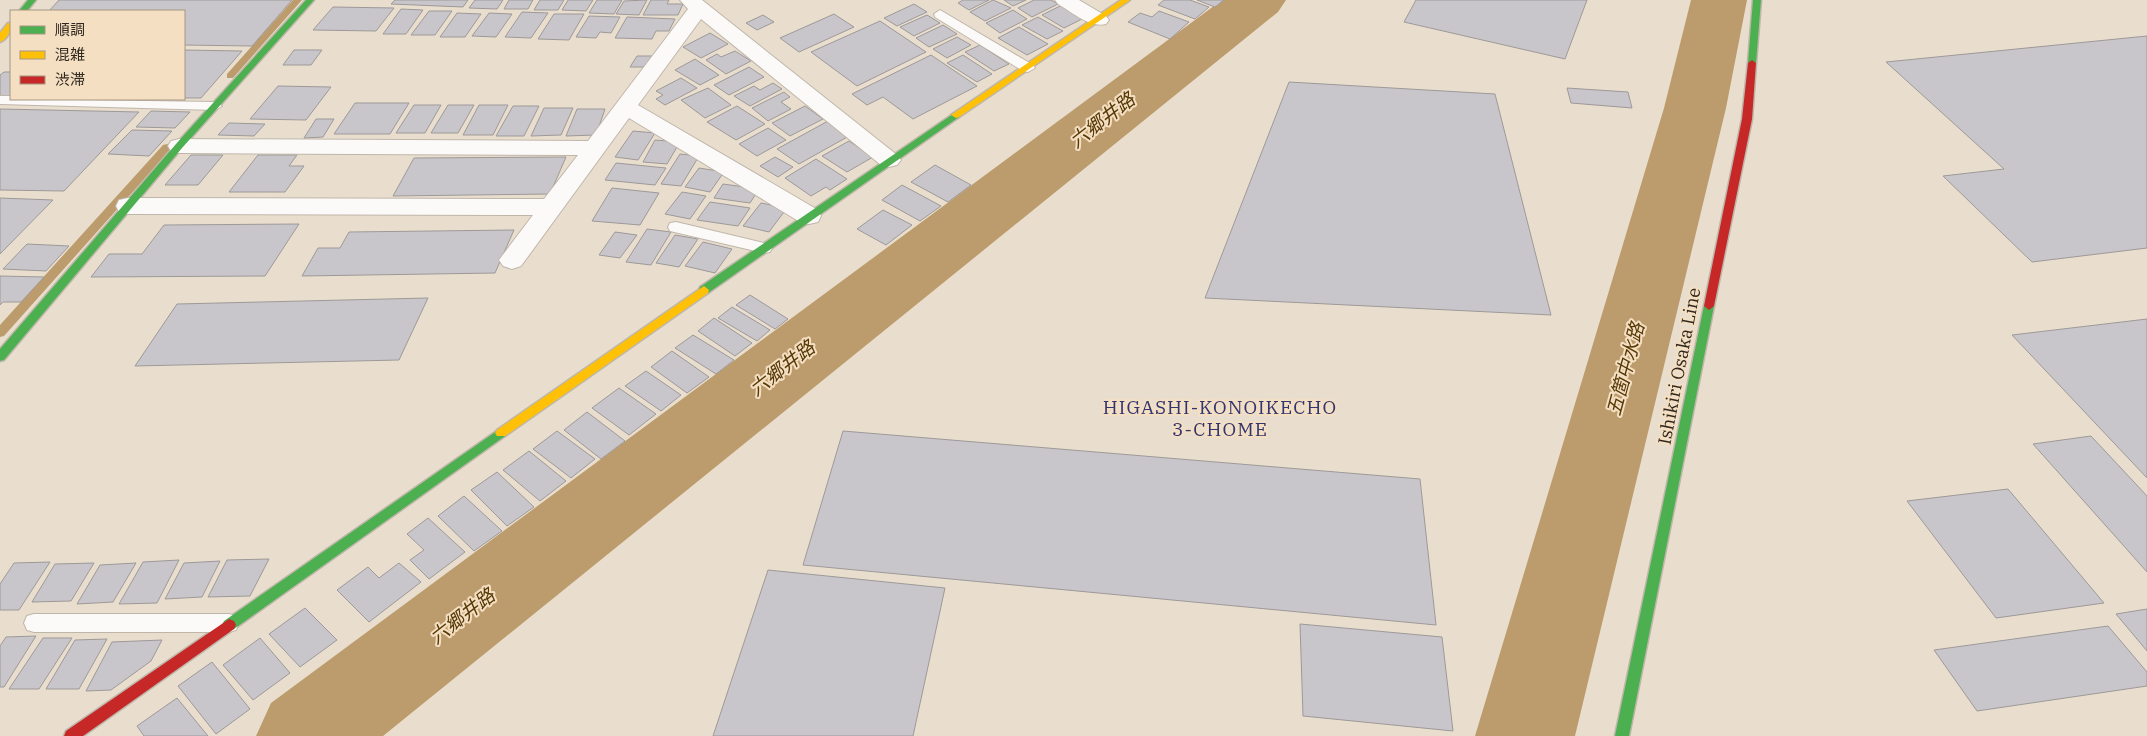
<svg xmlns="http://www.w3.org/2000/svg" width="2147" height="736" font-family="'IBM Plex Serif','Noto Sans JP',serif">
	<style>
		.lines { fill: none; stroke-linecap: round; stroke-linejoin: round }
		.stream { fill: #bc9c6c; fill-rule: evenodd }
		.river { fill: #bc9c6c; fill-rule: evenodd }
		.building { fill: #c9c6cb; stroke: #9d9998 }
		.lane-casing { stroke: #bfb6aa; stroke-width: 2 }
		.street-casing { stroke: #bfb6aa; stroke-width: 2 }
		.fast-casing { stroke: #bfb6aa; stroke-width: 3 }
		.slow-casing { stroke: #bfb6aa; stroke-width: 3 }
		.jam-casing { stroke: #bfb6aa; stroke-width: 3 }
		.lane { fill: #fcfaf8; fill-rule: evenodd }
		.street { fill: #fcfaf8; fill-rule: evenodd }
		.fast { fill: #4caf50; fill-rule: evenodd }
		.slow { fill: #ffc107; fill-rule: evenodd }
		.jam { fill: #c62828; fill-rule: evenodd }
		.labels { text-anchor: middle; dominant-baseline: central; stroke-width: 4; stroke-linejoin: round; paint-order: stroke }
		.street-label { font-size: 18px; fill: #30281e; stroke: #f4dfc3 }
		.water-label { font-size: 19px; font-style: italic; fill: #553804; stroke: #f4dfc3 }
		.neighbourhood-label { font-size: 19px; letter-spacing: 1px; fill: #313570; stroke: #f4dfc3 }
	</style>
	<rect width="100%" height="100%" fill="#e9dece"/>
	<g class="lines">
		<!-- stream -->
		<path class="stream" d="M293,0H302L233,78H227V74Z
			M167,144L172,147L171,149L4,336L0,337V325L163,145Z"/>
		<!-- river -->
		<path class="river" d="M1222,0H1286L1278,12L383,736H256L271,703Z
			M1691,0H1747L1726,108L1575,736H1475L1664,108Z"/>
	</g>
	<!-- building -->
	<path class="building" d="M59,0H292L252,46L184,45V11H49Z
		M395,0H468L463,7L391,4Z
		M475,0H503L497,9L469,8Z
		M509,0H533L528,9H504Z
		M540,0H564L558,10H534Z
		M568,0H593L586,11L562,10Z
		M597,0H622L614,14L589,13Z
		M647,0L639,15L616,14L624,1Z
		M651,0H669L667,4H683L678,15H643Z
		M963,0H989L969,10L958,3Z
		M993,0L1011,8L985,21L970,12Z
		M1004,0H1026L1013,6Z
		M1034,0H1051L1058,4L1032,17L1018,8Z
		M1164,0H1190L1209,7L1195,19L1158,5Z
		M1197,0H1224L1215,7Z
		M1416,0H1587L1565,59L1404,22Z
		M914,4L927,12L897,26L884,18Z
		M1062,5L1084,18L1064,28L1042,15Z
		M333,7L394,8L376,31L313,30Z
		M401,9L423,10L406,34H383Z
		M1013,10L1027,19L1000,33L986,23Z
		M429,11H452L435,35H411Z
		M1159,11L1189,22L1170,39L1128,22L1140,13L1152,17Z
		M522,12L548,13L531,38L505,37Z
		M457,13L481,14L465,37H440Z
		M489,13L512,14L496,37L472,36Z
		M554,14H584L569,40L538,39Z
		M834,14L854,27L799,52L780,38Z
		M763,15L774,22L757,30L746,23Z
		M927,15L940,23L914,36L900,27Z
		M589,16L620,17L611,33L600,32L596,38L576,37Z
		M627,17L675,19L669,31H656L652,39L615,38Z
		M1038,17L1063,31L1047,39L1022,25Z
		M880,21L926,52L857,86L811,52Z
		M943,25L957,34L929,47L916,38Z
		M1019,27L1048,44L1027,55L998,38Z
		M710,33L728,44L701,58L683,47Z
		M2147,36V248L2032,262L1943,176L2004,169L1886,62Z
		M957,37L971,45L947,58L933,49Z
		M980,45L1009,64L994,71L965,52Z
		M184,50L242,51L201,98H184Z
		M294,50H322L311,65H283Z
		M735,51L751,61L726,74L706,60L717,54L721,57Z
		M931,55L977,86L913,119L883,97L867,105L852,94Z
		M963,55L992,74L977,82L947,63Z
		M637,56H652L646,67H630Z
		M695,59L719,75L700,85L675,70Z
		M749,67L764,77L729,95L714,85Z
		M4,72H11V96H0V75Z
		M681,78L697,88L665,105L656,99L663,95L656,91Z
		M1289,82L1495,94L1551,315L1205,298Z
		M773,83L782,89L750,106L734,96L754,86L760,90Z
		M278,86L331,87L306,120L250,119Z
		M708,88L731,105L705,118L681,100Z
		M1567,88L1628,92L1632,108L1571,103Z
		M784,92L790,97L781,102L791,109L768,121L752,108Z
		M355,103H409L390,134H334Z
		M414,105H441L425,133H396Z
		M448,105H474L458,133H431Z
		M479,105H508L493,135H463Z
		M513,106H539L524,136H496Z
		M737,106L765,124L736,140L707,122Z
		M805,106L823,119L790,136L772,123Z
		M544,108H573L561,135L531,136Z
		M0,109L139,112L64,191L0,190Z
		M577,109H605L596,135L566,136Z
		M151,111L190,112L175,128L136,127Z
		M316,119H334L323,137L304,138Z
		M828,121L849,136L799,164L777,149Z
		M229,123L265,124L254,136L218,135Z
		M768,128L786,140L757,156L739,144Z
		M132,130L172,131L149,156L108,154Z
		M633,131L655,133L638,160L615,157Z
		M655,140L680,142L667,164L643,162Z
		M849,141L873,157L847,172L822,156Z
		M680,154L699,156L681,186L661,184Z
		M191,155H223L198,185H165Z
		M258,155H297L289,166H304L285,192H229Z
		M566,157L550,194L393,196L414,158Z
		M775,157L793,167L778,177L760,166Z
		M816,159L847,179L830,190L826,187L811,196L785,178Z
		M616,163L666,168L655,185L605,180Z
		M935,165L971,185L948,202L911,182Z
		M699,168L724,172L710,192L685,187Z
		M723,184L759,189L750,203L714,198Z
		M902,185L941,206L920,221L882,200Z
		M612,188L659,193L640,225L592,221Z
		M682,192L706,196L690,219L665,214Z
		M0,198L53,200L0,254Z
		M710,202L750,208L738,226L697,220Z
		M761,203L787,208L769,232L743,226Z
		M883,210L912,225L886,245L857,229Z
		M299,224L265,276L91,277L109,254H142L164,225Z
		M647,229L671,232L651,265L626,262Z
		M514,230L495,273L302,276L318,248H340L349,232Z
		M615,232L637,235L620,258L599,255Z
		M675,235L698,239L679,267L656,263Z
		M703,242L732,249L715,273L685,266Z
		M27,244L69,246L46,271L3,269Z
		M0,276L44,277L21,302H3L0,305Z
		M750,295L788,319L775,329L736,305Z
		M428,298L399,360L135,366L177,304Z
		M732,307L770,330L757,341L718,318Z
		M714,318L752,343L735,356L698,331Z
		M2147,319V478L2012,335Z
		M693,335L734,360L716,374L675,348Z
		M672,351L709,377L687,393L651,367Z
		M646,371L681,395L661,411L625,386Z
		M619,388L656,414L629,435L592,408Z
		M587,412L625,441L601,459L564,430Z
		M557,431L595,459L571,478L533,449Z
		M843,431L1420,479L1436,625L803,565Z
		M2091,436L2147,496V572L2033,444Z
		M529,451L566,481L540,501L503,470Z
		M497,472L534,507L507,526L471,490Z
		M2008,489L2104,603L1996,618L1907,501Z
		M464,496L502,531L474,551L438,516Z
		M428,518L465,552L429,579L410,560L424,550L407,534Z
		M269,559L250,596L208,597L227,560Z
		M179,560L157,603L119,604L143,562Z
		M220,561L202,597L165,599L184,563Z
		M50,562L19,610H0V584L14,563Z
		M94,563L71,601L32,602L55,564Z
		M136,563L113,602L77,604L100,565Z
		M399,563L421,582L369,622L337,590L368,567L379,578Z
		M768,570L945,588L913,736H713Z
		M305,608L337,640L300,667L269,634Z
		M2147,609V651L2116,614Z
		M1300,624L1442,637L1453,731L1303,716Z
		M2108,626L2147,672V686L1977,711L1934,650Z
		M36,636L4,687H0V646L6,637Z
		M43,638H72L39,689H9Z
		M260,638L290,673L253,700L223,665Z
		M107,639L79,689H46L75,640Z
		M162,640L151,661L111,690L86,691L112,642Z
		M212,662L250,709L216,734L178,686Z
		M177,698L208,736H144L137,726Z"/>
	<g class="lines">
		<defs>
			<path id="lane" d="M940,10L1033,65L1035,68L1028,72L1023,71L935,17L934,14Z
				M0,96H11V99L215,102L222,106L215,110L0,104Z
				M676,222L764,243L770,244L772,248L770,252L764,253L670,231L668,227L670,223Z
				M34,614H229L236,616L239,623L236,630L229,632H34L27,630L24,623L27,616Z"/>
			<path id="street" d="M680,0H702L897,155L901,160L897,165L889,167L881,165L701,19L638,105L818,210L821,216L818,222L809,224L800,222L629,118L521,266L512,269L503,266L499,260L533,215L128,214L119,212L116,206L119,200L128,198L544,199L578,155L179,153L171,151L168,146L171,141L179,139L588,141L688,9Z
				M1055,0H1079L1106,16L1109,20L1106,24C1089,28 1072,12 1058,4Z"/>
			<path id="fast" d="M28,0H36L27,11H19Z
				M306,0H314L182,148L4,360L0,361V349L176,144Z
				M1753,0H1761L1756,63L1752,66L1748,63Z
				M956,112L961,115L959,117L708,293H700L699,290L700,287Z
				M1709,302L1714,306L1629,736H1615L1704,306Z
				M501,428L505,430L507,433L505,436L234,629L229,631L224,629L222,625L224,621Z"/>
			<path id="slow" d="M1121,0H1130L959,117L956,118L951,115Z
				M8,23H11C11,30 8,39 0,42V33Z
				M704,286L709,290L708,293L505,436H497L495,433L497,430Z"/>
			<path id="jam" d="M1752,60L1756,63L1752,119L1714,306L1709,310L1704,306L1742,119L1748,63Z
				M229,619L234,621L236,625L234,629L83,736H64L66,731Z"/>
		</defs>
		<!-- lane casing -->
		<use href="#lane" class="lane-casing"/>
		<!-- street casing -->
		<use href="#street" class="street-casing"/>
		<!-- fast casing -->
		<use href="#fast" class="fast-casing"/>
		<!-- slow casing -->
		<use href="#slow" class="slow-casing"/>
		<!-- jam casing -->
		<use href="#jam" class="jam-casing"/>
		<!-- lane -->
		<use href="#lane" class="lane"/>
		<!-- street -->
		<use href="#street" class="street"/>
		<!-- fast -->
		<use href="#fast" class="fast"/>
		<!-- slow -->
		<use href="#slow" class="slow"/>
		<!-- jam -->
		<use href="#jam" class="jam"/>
	</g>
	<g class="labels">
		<!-- street labels -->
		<g class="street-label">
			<text transform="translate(1679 366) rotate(-79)">Ishikiri Osaka Line</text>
		</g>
		<!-- water labels -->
		<g class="water-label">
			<text transform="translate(1102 120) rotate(-38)">六郷井路</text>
			<text transform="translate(782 368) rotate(-38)">六郷井路</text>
			<text transform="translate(1625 369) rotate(-75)">五箇中水路</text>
			<text transform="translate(462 616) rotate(-38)">六郷井路</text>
		</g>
		<!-- neighbourhood labels -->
		<g class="neighbourhood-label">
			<text x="1220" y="407">HIGASHI-KONOIKECHO<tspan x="1220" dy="22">3-CHOME</tspan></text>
		</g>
	</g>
	<!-- legend -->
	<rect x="10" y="10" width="175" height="90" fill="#f4dfc3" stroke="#a69681"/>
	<rect x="20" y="26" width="25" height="8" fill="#4caf50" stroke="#a69681"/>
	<text x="55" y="35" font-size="15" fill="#30281e">順調</text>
	<rect x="20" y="51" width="25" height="8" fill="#ffc107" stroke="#a69681"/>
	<text x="55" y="60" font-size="15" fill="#30281e">混雑</text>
	<rect x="20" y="76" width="25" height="8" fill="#c62828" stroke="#a69681"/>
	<text x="55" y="85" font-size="15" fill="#30281e">渋滞</text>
</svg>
